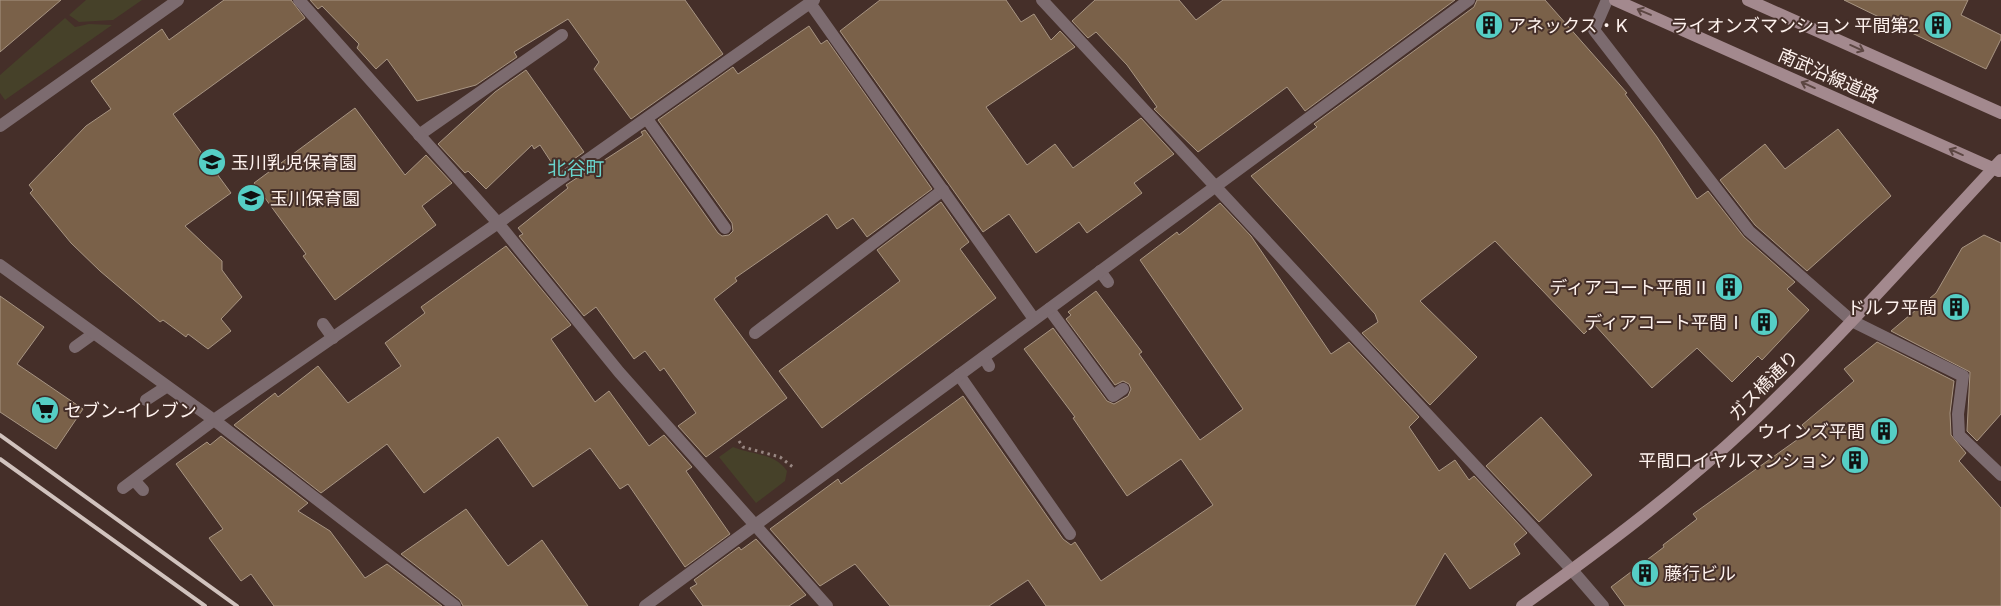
<svg xmlns="http://www.w3.org/2000/svg" width="2001" height="606" font-family="'Golos Text','Noto Sans JP',sans-serif">
	<style>
		.green { fill: #464129 }
		.building { fill: #7a6149; stroke: #a89583 }
		.lines { fill: none; stroke-linecap: round; stroke-linejoin: round }
		.path { stroke: #988782; stroke-width: 3; stroke-dasharray: 2.5 4; stroke-linecap: butt }
		.lane { stroke: #7c6b6f; stroke-width: 12 }
		.street { stroke: #7c6b6f; stroke-width: 12 }
		.secondary { stroke: #a3898e; stroke-width: 12 }
		.rail { stroke: #d1c3be; stroke-width: 4 }
		.oneway { stroke: #5c4642 }
		.labels { text-anchor: middle; dominant-baseline: central; stroke-width: 4; stroke-linejoin: round; paint-order: stroke }
		.poi-label { font-size: 18px; fill: #fef2ee; stroke: #452f29; text-anchor: end }
		.street-label { font-size: 18px; fill: #fef2ee; stroke: #452f29 }
		.neighbourhood-label { font-size: 19px; fill: #69d4cc; stroke: #452f29 }
	</style>
	<rect width="100%" height="100%" fill="#452f29"/>
	<!-- green -->
	<path class="green" d="M86,0H142L113,20L79,22L69,15Z
		M65,18L75,27L89,24L112,25L5,100L0,93V75Z
		M733,447C752,455 775,453 787,471L785,481L756,503L719,457Z"/>
	<!-- building -->
	<path class="building" d="M0,0H61L0,52Z
		M224,0H291L305,18L173,114L231,193L185,226L222,261V270L242,297L221,319L231,331L208,349L188,334L186,337L163,320L160,322L100,271L71,243L30,193L33,190L29,185L86,126L111,109L91,81L162,29L169,40Z
		M310,0H685L723,54L631,119L594,69L599,62L568,19L514,52L517,57L476,85L417,101L387,59L376,69L357,48L359,44L322,6L318,9Z
		M880,0H1006L1021,22L1034,14L1051,40L1060,31L1075,47L986,107L1027,165L1055,144L1073,168L1141,118L1174,154L1134,183L1142,193L1087,233L1079,222L1036,253L1009,214L983,232L840,31Z
		M1095,0H1179L1196,20L1223,0H1455L1305,111L1287,87L1198,152L1154,109L1157,107L1127,65L1096,32L1088,38L1072,21Z
		M1477,0H1545L1627,93L1625,94L1657,137L1697,199L1708,191L1744,237L1795,282L1787,289L1809,310L1762,360L1758,356L1732,382L1697,348L1652,388L1594,324L1584,334L1495,241L1420,301L1477,357L1430,405L1362,333L1378,322L1375,314L1251,176L1317,127L1314,124L1474,7Z
		M1844,0H1968L1961,15L2001,35V39L1986,69Z
		M809,26L821,44L827,40L932,189L867,237L853,218L837,229L827,214L735,278L737,281L714,299L787,398L706,457L678,426L696,413L664,368L660,371L645,351L634,359L596,307L584,316L519,236L523,234L518,228L568,188L566,185L643,135L641,132L645,130L718,233L722,236L729,235L733,231L732,223L658,120L733,67L738,74Z
		M526,70L584,152L557,171L540,145L534,149L532,145L486,189L468,171L465,173L438,144L495,92Z
		M355,108L405,175L426,155L452,183L422,206L436,225L335,300L303,256L306,254L254,183Z
		M1838,129L1891,196L1807,271L1755,225L1720,180L1765,144L1785,169Z
		M941,202L969,242L960,249L996,298L822,428L779,371L900,281L877,250Z
		M1220,203L1251,236L1331,354L1349,342L1419,417L1409,427L1439,471L1455,460L1469,480L1474,476L1527,533L1514,544L1520,554L1470,589L1445,553L1415,606H1046L1028,580L989,606H890L855,564L820,586L770,529L838,479L841,484L963,396L1063,539L1071,545L1075,542L1101,581L1213,505L1181,459L1127,496L1073,418L1075,417L1024,349L1053,328L1107,401L1114,404L1128,396L1131,389L1129,384L1123,381L1115,385L1066,319L1071,315L1068,312L1096,291L1142,352L1139,354L1200,440L1243,409L1140,260L1177,232L1179,235Z
		M1984,235L2001,243V414L1977,441L1967,431L1970,372L1891,331L1936,293L1962,248Z
		M506,246L571,325L551,339L595,402L609,391L649,446L664,435L692,467L686,471L730,534L685,567L628,484L620,489L590,448L533,487L498,437L424,493L387,444L321,493L234,425L275,393L278,397L318,366L348,403L401,366L385,343L425,313L421,307Z
		M0,296L44,327L17,364L83,409L56,449L0,412Z
		M1877,342L1954,381L1950,413L1951,435L1966,453L1959,461L2001,508V606H1625L1611,587L1664,547L1663,545L1697,519L1693,514L1808,432L1802,425L1854,381L1844,369Z
		M1541,417L1592,475L1539,522L1486,466Z
		M221,436L308,503L298,511L330,531L365,578L387,564L442,606H274L251,574L241,581L209,538L223,529L176,464L207,442L210,445Z
		M466,509L508,566L542,540L588,606H463L460,600L401,554Z
		M756,539L806,595L789,606H703L690,588L697,584L694,580L739,547L741,550Z"/>
	<g class="lines">
		<!-- path -->
		<path class="path" d="M739,441L743,447L780,457L794,468"/>
		<!-- lane -->
		<path class="lane" d="M1607,0L1594,30L1749,231L1852,321L1963,376L1958,414L1959,435L2001,475
			M647,119L725,228
			M419,135L562,35
			M1100,271L1108,282
			M1049,309L1113,396L1123,389
			M323,324L333,338
			M755,333L943,190
			M75,347L93,334
			M984,357L989,366
			M959,375L1070,534
			M146,400L166,387
			M134,480L143,490
			M123,488L214,420"/>
		<!-- street -->
		<path class="street" d="M299,0L498,223L619,372L827,606
			M1042,0L1572,570L1603,606
			M810,3L1034,319
			M0,126L178,0
			M0,265L214,420L455,606
			M214,420L498,223L814,0
			M645,606L1469,0"/>
		<!-- secondary -->
		<path class="secondary" d="M1615,0L1999,171
			M1748,0L2001,113
			M1522,606C1600,550 1679,491 1749,425C1837,341 1918,249 2001,160"/>
		<!-- rail -->
		<path class="rail" d="M0,435L237,606
			M0,459L205,606"/>
	</g>
	<!-- one-way arrows -->
	<defs><path id="oneway-shaft" d="M-6 0H5M1.5-3L5.5 0L1.5 3" fill="none" stroke-width="1.6" stroke-linecap="round" stroke-linejoin="round" transform="scale(1.25)"/></defs>
	<g class="oneway">
		<use href="#oneway-shaft" transform="translate(1644 12) rotate(-157)"/>
		<use href="#oneway-shaft" transform="translate(1857 48) rotate(24)"/>
		<use href="#oneway-shaft" transform="translate(1808 85) rotate(-156)"/>
		<use href="#oneway-shaft" transform="translate(1956 152) rotate(-156)"/>
	</g>
	<!-- icons -->
	<defs>
		<symbol id="building-disc" viewBox="-11 -11 22 22"><circle r="9.5" fill="#55cec5" stroke="#452f29"/><path d="M-4-6H4V6H1V3H-1V6H-4ZM-2.5-4.3h1.7v1.8h-1.7ZM.8-4.3h1.7v1.8H.8ZM-2.5-1h1.7V.8h-1.7ZM.8-1h1.7V.8H.8Z" fill="#111"/></symbol>
		<symbol id="school-disc" viewBox="-11 -11 22 22"><circle r="9.5" fill="#55cec5" stroke="#452f29"/><path d="M0-5L7-2L0 1L-7-2ZM-4 1L0 2.5L4 1V4Q0 6-4 4Z" fill="#111"/></symbol>
		<symbol id="supermarket-disc" viewBox="-11 -11 22 22"><circle r="9.5" fill="#55cec5" stroke="#452f29"/><path d="M-6-5.5h2.5l.6 2H6L4.5 2H-2.5L-4.4-4H-6ZM-1.5 3.2a1.3 1.3 0 1 0 .1 0ZM3 3.2a1.3 1.3 0 1 0 .1 0Z" fill="#111"/></symbol>
	</defs>
	<g fill-rule="evenodd">
		<use href="#building-disc" x="1473" y="9" width="32" height="32"/>
		<use href="#building-disc" x="1922" y="9" width="32" height="32"/>
		<use href="#school-disc" x="196" y="146" width="32" height="32"/>
		<use href="#school-disc" x="235" y="182" width="32" height="32"/>
		<use href="#building-disc" x="1713" y="271" width="32" height="32"/>
		<use href="#building-disc" x="1940" y="291" width="32" height="32"/>
		<use href="#building-disc" x="1748" y="306" width="32" height="32"/>
		<use href="#supermarket-disc" x="29" y="394" width="32" height="32"/>
		<use href="#building-disc" x="1868" y="415" width="32" height="32"/>
		<use href="#building-disc" x="1839" y="444" width="32" height="32"/>
		<use href="#building-disc" x="1629" y="557" width="32" height="32"/>
	</g>
	<g class="labels">
		<!-- poi labels -->
		<g class="poi-label">
			<text x="1508" y="25" text-anchor="start">アネックス・K</text>
			<text x="1919" y="25">ライオンズマンション 平間第2</text>
			<text x="231" y="162" text-anchor="start">玉川乳児保育園</text>
			<text x="270" y="198" text-anchor="start">玉川保育園</text>
			<text x="1710" y="287">ディアコート平間Ⅱ</text>
			<text x="1937" y="307">ドルフ平間</text>
			<text x="1745" y="322">ディアコート平間Ⅰ</text>
			<text x="64" y="410" text-anchor="start">セブン-イレブン</text>
			<text x="1865" y="431">ウインズ平間</text>
			<text x="1836" y="460">平間ロイヤルマンション</text>
			<text x="1664" y="573" text-anchor="start">藤行ビル</text>
		</g>
		<!-- street labels -->
		<g class="street-label">
			<text transform="translate(1829 75) rotate(24)">南武沿線道路</text>
			<text transform="translate(1763 385) rotate(-45)">ガス橋通り</text>
		</g>
		<!-- neighbourhood labels -->
		<g class="neighbourhood-label">
			<text x="576" y="167">北谷町</text>
		</g>
	</g>
</svg>
